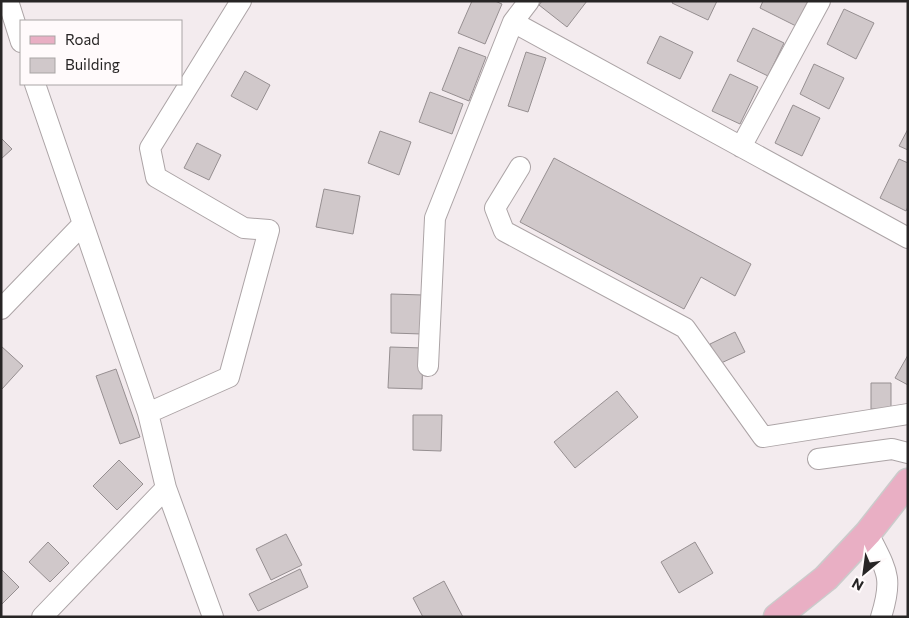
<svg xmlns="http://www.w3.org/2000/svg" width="909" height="618" font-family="Commissioner,sans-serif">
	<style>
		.building { fill: #d0c8ca; stroke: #968f91 }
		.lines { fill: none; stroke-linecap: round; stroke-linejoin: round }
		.minor-casing { stroke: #aca4a6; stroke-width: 22 }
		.major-casing { stroke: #cbcbcb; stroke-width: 29 }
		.minor { stroke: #fff; stroke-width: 20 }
		.major { stroke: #e9afc4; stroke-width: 26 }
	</style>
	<rect width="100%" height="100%" fill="#f3ebee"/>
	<!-- building -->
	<path class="building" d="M472,1H495L502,4L485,44L458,33Z
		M542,1H587L567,27L539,5Z
		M673,1H717L708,20L672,3Z
		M763,1H808L796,26L760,8Z
		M844,9L874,23L856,59L827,44Z
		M753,28L784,43L768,76L737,61Z
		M660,36L693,52L680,79L647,63Z
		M459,47L486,57L469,101L442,90Z
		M526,52L546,58L528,112L508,106Z
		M814,64L844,78L829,109L800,94Z
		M245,71L270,85L257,110L231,96Z
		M730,74L758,87L740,124L712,111Z
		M430,92L463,104L452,134L419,122Z
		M793,105L820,118L802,156L775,143Z
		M908,129V150L899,146Z
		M380,131L411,142L399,175L368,163Z
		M1,138L12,149L1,159Z
		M197,143L221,155L209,180L184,168Z
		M554,158L751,264L735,296L701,277L684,309L520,222Z
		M899,159L908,163V207L906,211L880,198Z
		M324,189L360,196L353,234L316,227Z
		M391,294L423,295L422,334L391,333Z
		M735,332L745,352L719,364L710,344Z
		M1,346L23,366L2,389H1Z
		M390,347L423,348L422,389L388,388Z
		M908,355V385L895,378Z
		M116,369L140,437L120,444L96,376Z
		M871,383H891V409H871Z
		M617,391L638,417L575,468L554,442Z
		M413,415H442L441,451L413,450Z
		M119,460L143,484L117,510L93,486Z
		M286,534L302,565L271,580L256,549Z
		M48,542L69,563L50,582L29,562Z
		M695,542L713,573L679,593L661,562Z
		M1,569L19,587L1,605Z
		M300,569L308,587L258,611L249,594Z
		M444,581L463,617H423L413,598Z"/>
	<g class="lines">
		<defs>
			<path id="minor" d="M8,1L21,42
				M513,22L908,238
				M35,84L148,413L166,488L213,617
				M741,147L820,1
				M520,167L495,208L504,231L685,328L763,437L908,414
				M1,309L82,225
				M428,366L435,218L513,22L529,1
				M148,413L229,377L269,230L244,228L156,177L150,148L241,1
				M818,459L892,449L908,453
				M868,533C886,570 894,576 881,617
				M42,617L166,488"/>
			<path id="major" d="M777,617L826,578L868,533L908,482"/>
		</defs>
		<!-- minor casing -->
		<use href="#minor" class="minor-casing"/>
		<!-- major casing -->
		<use href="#major" class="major-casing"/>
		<!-- minor -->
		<use href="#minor" class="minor"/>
		<!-- major -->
		<use href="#major" class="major"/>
	</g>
	<!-- border -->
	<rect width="909" height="618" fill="none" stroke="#272525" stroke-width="5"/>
	<!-- legend -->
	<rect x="20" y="20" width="162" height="65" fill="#fffafb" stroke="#a9a5a5"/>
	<rect x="30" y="36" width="25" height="8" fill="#e9afc4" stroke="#a9a5a5"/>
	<text x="65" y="45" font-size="15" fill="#272525">Road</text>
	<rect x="30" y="58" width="25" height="15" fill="#d0c8ca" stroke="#a9a5a5"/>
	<text x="65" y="70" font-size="15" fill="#272525">Building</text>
	<!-- north arrow -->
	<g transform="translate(864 573) rotate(209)" stroke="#fffafb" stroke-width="4" paint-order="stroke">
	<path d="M0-4L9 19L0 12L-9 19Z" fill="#272525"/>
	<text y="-8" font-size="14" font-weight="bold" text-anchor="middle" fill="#272525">N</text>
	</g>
</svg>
